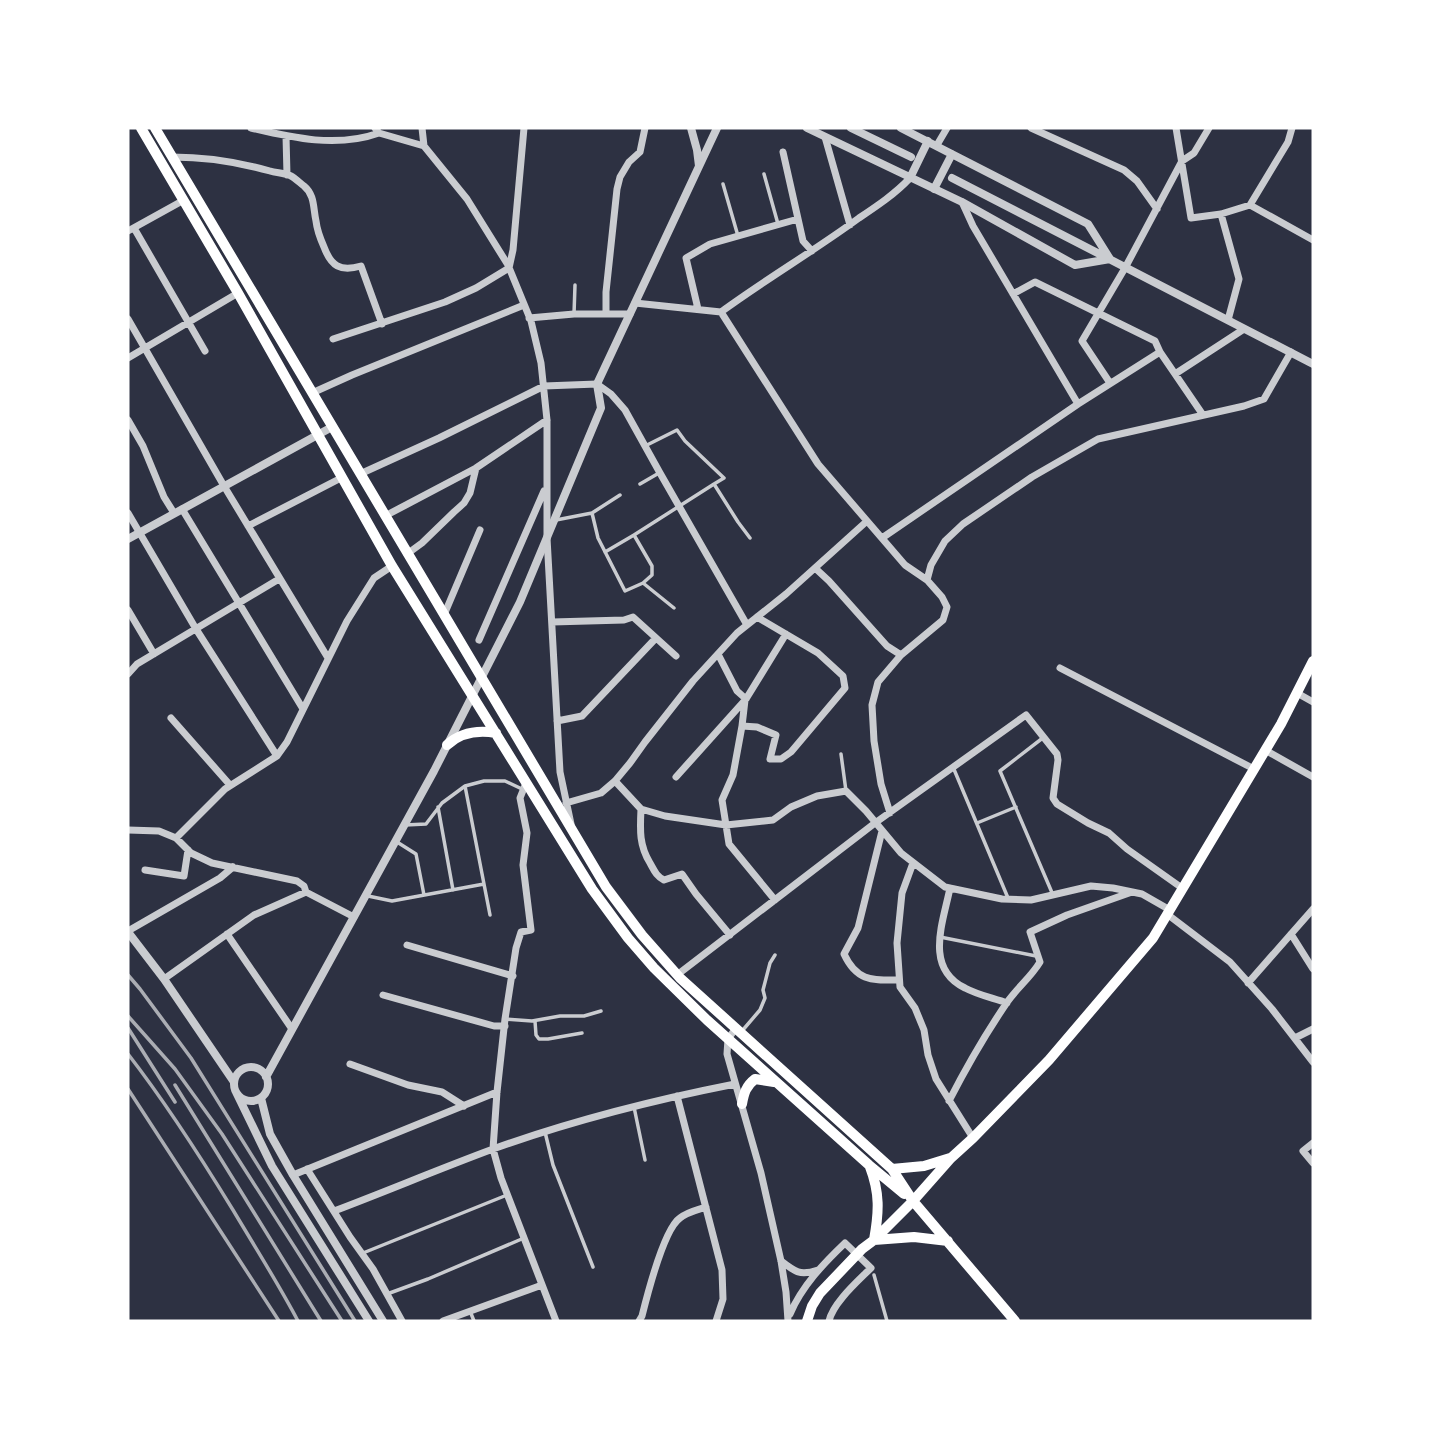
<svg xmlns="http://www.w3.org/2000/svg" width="1441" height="1449" font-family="Inter,sans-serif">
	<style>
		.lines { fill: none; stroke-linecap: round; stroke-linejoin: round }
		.service { stroke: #caccd0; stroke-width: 3.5 }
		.minor { stroke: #caccd0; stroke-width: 7 }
		.tertiary { stroke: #caccd0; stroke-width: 8 }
		.secondary { stroke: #fff; stroke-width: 10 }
		.rail { stroke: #abadb3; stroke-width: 3.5 }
	</style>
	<rect width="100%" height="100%" fill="#2d3142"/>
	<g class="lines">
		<!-- service -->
		<path class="service" d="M764,174L778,224
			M723,184L738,236
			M574,314L575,285
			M647,445L677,430L685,441L724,478L714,484L738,522L750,538
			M640,484L659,473
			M592,513L598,538L625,591L643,583L674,608
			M556,520L592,513L620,495
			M634,535L714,484
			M605,552L634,535L652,566V575L643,583
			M1044,737L1000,771L1053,895
			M841,754L846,791
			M953,767L1008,898
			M465,786L490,915
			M438,807L453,890
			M977,823L1016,807
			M405,825L426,824L442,803L465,786L484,781H505L522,789
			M397,842L416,854L424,895
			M368,896L392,901L484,884
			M940,937L1036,956
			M505,1019L532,1021L560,1016H584L601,1011
			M535,1021L536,1035L539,1039H548L582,1033
			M742,1031L760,1010L765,998L763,990L770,963L775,955
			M634,1107L645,1160
			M545,1132L553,1165L593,1267
			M363,1253L507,1195
			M874,1275L887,1321
			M387,1294L428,1279L524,1238
			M470,1311L474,1321"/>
		<!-- minor -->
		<path class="minor" d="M251,128C293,138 337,148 379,133
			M375,128L379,133L424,146
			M422,128L424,146L467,199L508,265L531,321L541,363L547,420V538L560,772L571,824
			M1031,128L1124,170L1137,181L1157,209
			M1176,128L1191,218L1221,214L1250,205L1288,142L1292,128
			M286,136L287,175
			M825,137L850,225
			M937,145L947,128
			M783,152L803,241L812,251
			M172,157C205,157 238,162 270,171C276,173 285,173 291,176C295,178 300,183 304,186C315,195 313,208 316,221C317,230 320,238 324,247C331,266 340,272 361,266L382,324
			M962,202L973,226L1078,404
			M1250,205L1313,240
			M1221,214L1239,279L1228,320
			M134,228L205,351
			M128,231L184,200
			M1013,294L1035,282L1155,341L1160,352L1203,415
			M635,303L721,312C766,279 814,251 859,218C877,206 895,194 910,178
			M698,309L686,258L710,244L798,219
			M721,312L818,464L905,565L927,580
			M630,314H606V292L617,189L620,177L629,162L640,152L645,128
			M529,318L574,314H606
			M128,319L224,486L328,658
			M333,339L445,302L476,288L509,268L513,250L524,128
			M128,358L238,293
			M1175,374L1244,329
			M1110,383L1082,341L1125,268L1182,161L1194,153L1209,128
			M312,393L352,375L524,305
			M128,420L143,446L164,497L174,513
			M360,474L439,438L544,386L597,384L611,394L625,410L660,473L747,625
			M182,509L303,709
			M128,513L196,629L277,756
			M385,516L476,468L547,420
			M248,526L341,478
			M882,538L1078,404L1160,352
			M407,554L422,543L454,512L464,503L470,493L476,468
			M815,568L829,581L887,646L901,655
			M128,610L154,654
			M444,615L480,530
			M552,622L624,620L633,617L676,656
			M479,640L544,491
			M718,654L737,691L746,699
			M1060,668L1254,769
			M128,674L137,664L279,579
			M1297,693L1313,702
			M745,700L742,726L733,775L722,800L729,844L775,900
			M171,718L230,785
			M557,721L582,716L656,638
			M742,726L757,727L776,735L770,759H781L791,752L845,688L843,676L818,653L757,617
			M1265,750L1313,777
			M676,777L746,699L786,634
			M615,781L641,809L665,816L726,825L773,820L791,807L817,796L846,791L866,811L901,853L945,887L1002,899L1031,900L1091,886L1113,888L1142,894L1170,910
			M526,783L520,798L527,833L523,865L531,930L521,932L516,948L505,1019L497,1092L493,1149L501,1178L556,1321
			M566,803L601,793L615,781L630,763L645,742L693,681L737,633L786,594L867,521
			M641,809C640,830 639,845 650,863C654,870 656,876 664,880L682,874L696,894L730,935
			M890,813L881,784L874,741L872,705L878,682L901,655L943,620L947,607L942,597L927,580L931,565L945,541L963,524L1032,477L1098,439L1244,406L1264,399L1291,352
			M128,830L159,831L176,838L191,853L212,863L297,881L304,886L306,892
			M882,831L858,928L844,954C857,982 873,980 899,980
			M176,838L225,789L277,756L287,742L347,621L374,578L392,566
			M913,863L902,893L897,943L900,987L915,1008L924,1030L928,1055L936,1079L973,1138
			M145,870L184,876L188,850
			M950,888C943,923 924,968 965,988C978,995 993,998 1007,1003
			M1167,914L1230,962L1272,1009L1313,1062
			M128,931L220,878L233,867
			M227,934L292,1029
			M1291,934L1313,969
			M407,945L513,976
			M677,975L875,823L1026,715L1057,754L1058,760L1053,798L1057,804L1088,823L1109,833L1127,849L1182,888
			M164,979L254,915L306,892L354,917
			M1248,983L1313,909
			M383,995L494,1026H505
			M736,1028L728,1039L727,1054L761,1173L781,1261L786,1292L788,1321
			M1295,1038L1313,1029
			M350,1064L408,1085L442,1092L464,1106
			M677,1096L722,1270L723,1299L716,1321
			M949,1101C967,1066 986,1033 1008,1001C1018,987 1031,977 1040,962L1030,932L1067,915L1132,892
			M1313,1143L1303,1151L1313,1163
			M307,1169L350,1237L373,1269L402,1321
			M293,1175L497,1092
			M334,1211C387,1191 439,1169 493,1149C571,1121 654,1100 735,1084
			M781,1261C795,1272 800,1276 818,1270
			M790,1314C802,1286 823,1264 845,1243L871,1268C857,1282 833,1303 829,1321
			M443,1321L542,1285
			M639,1321L642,1316C647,1296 664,1229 680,1218C687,1212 697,1210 706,1207"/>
		<!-- tertiary -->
		<path class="tertiary" d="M691,128L697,150L699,166
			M807,128L962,202L1075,265L1110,259L1088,224L901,128
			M851,128L911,157
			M910,178L928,141
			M952,178L1313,364
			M934,189L952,154
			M128,539L332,427
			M128,932L164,979L234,1082
			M234 1084a17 17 0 1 1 34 0a17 17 0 1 1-34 0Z
			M266,1077L434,771L520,602L601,408L597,384L717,128
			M236,1092L272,1166L369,1321
			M261,1098L270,1134L293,1175L383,1321"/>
		<!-- secondary -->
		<path class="secondary" d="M141,128L238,293L392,566L592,889L628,938L654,968L707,1020L869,1165L904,1194
			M155,128L606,887L642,935L680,978L892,1169L913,1201L1015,1321
			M447,745C461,732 478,730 496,733
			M742,1104C744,1093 746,1086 755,1079L774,1082
			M870,1167C880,1193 879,1212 874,1240L914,1237L948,1241
			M892,1169L924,1166L950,1158
			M807,1321L812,1306L820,1293L862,1249L874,1240L913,1201L951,1158L973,1138L1049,1060L1153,938L1281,724L1313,661"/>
		<!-- rail -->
		<path class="rail" d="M128,975L140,989L191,1058L355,1321
			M128,1016L175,1069L222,1134L342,1321
			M128,1028L175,1102
			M128,1054C166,1103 200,1156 233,1210C255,1247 278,1283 298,1321
			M175,1085L321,1321
			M128,1089L279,1321"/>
	</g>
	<!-- border -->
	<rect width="1441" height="1449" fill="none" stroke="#ffffff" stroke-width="259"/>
</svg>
